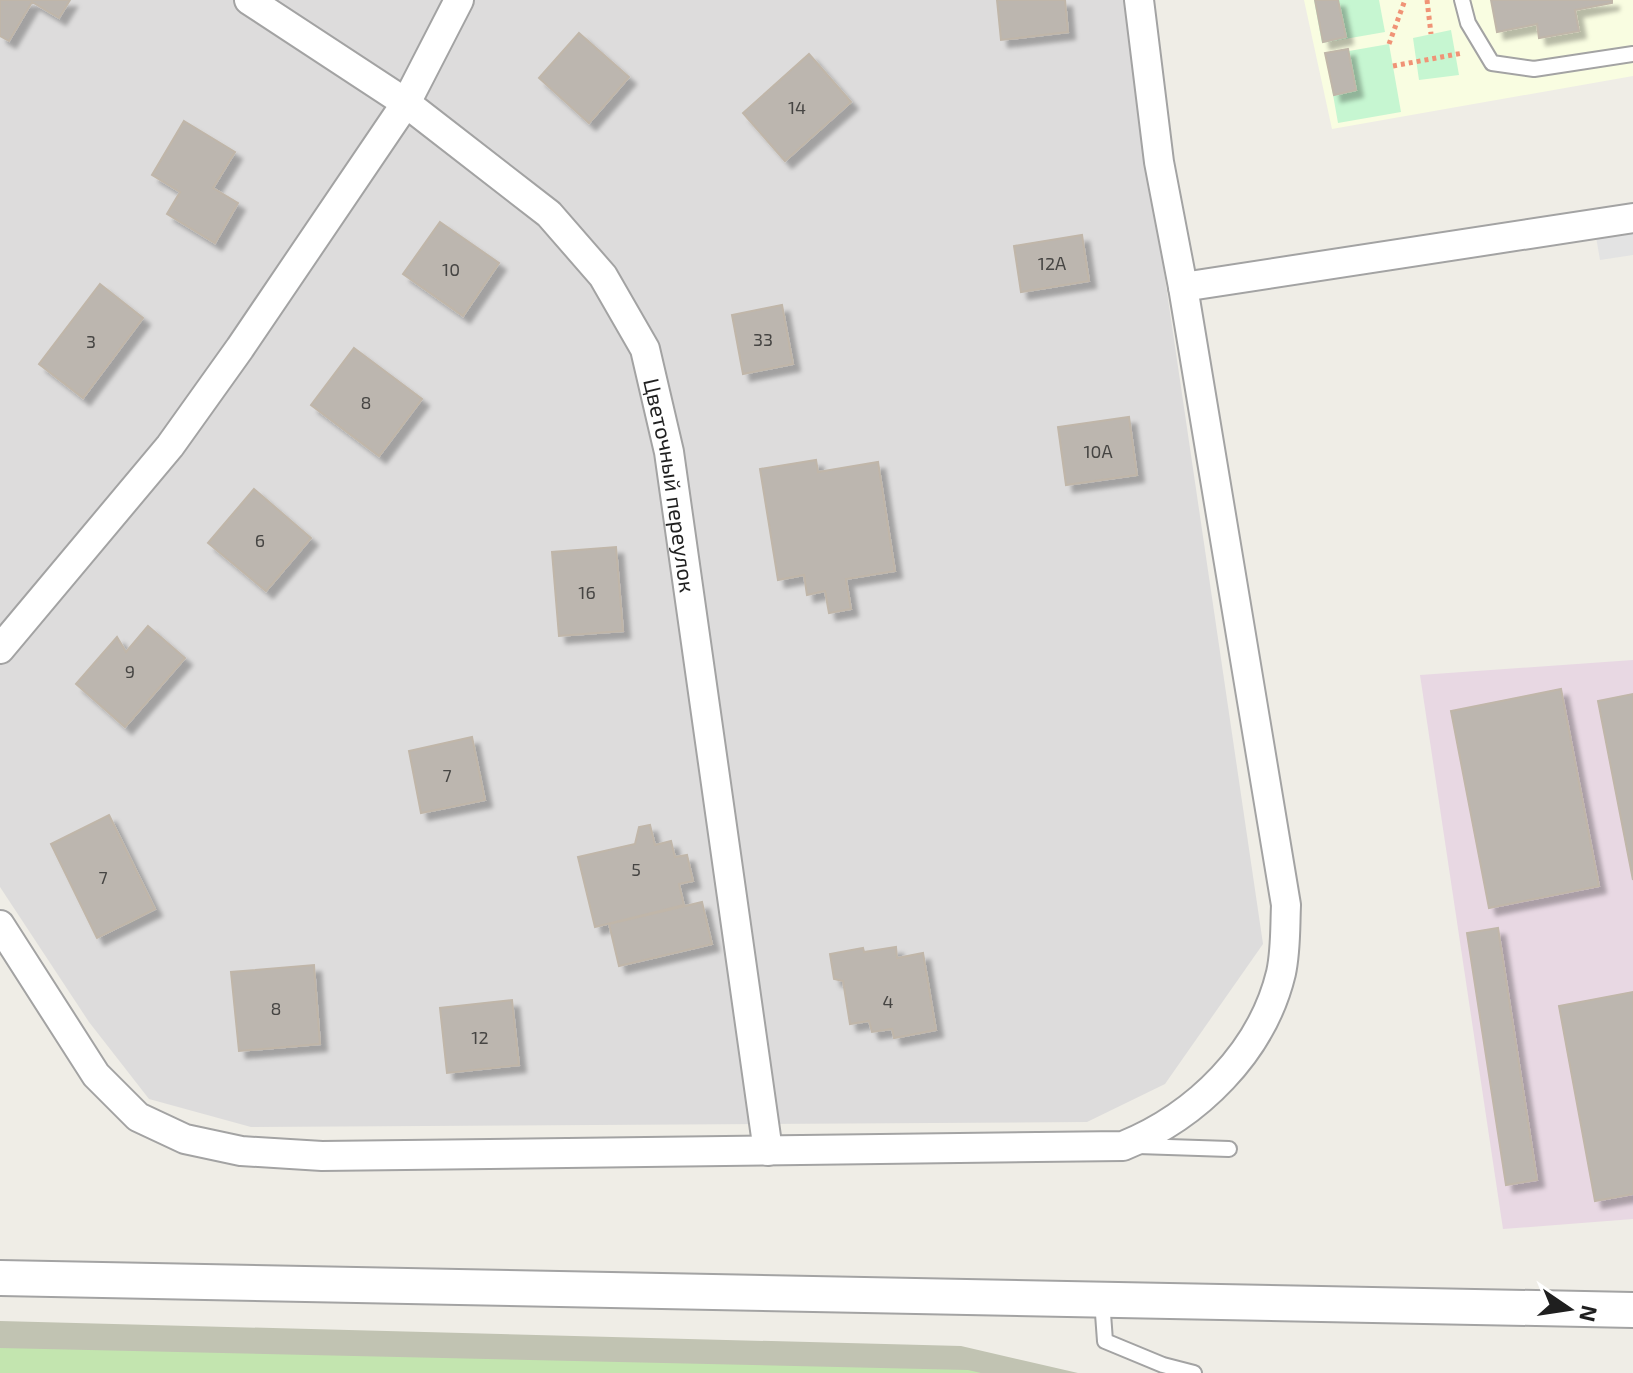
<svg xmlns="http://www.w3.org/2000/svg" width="1633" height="1373" font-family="'Exo 2',sans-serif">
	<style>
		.residential { fill: #dddcdc }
		.industrial { fill: #e8d8e3 }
		.education { fill: #f9fde1 }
		.construction { fill: #c1c3b2 }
		.grass { fill: #c3e5af }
		.park { fill: #c6f6d1 }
		.parking { fill: #e3e3e3 }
		.building { fill: #bcb6af; stroke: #c0b6a9; stroke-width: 2; filter: url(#shadow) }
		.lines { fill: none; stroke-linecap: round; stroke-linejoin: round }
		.service-casing { stroke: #a3a3a3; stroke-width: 18 }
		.minor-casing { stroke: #a3a3a3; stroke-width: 32 }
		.tertiary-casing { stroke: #a3a3a3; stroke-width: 38 }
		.path { stroke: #f09376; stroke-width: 5; stroke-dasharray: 4 4; stroke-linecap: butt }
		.service { stroke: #fff; stroke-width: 14 }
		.minor { stroke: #fff; stroke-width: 28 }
		.tertiary { stroke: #fff; stroke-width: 34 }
		.labels { text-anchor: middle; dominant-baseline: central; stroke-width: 6; stroke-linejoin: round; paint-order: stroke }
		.number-label { font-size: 18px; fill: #464543 }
		.street-label { font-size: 22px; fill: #1f1f1f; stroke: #fff }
	</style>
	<defs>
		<filter id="shadow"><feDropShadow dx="7" dy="7" stdDeviation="2" flood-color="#0004"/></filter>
	</defs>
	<rect width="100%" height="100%" fill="#efede6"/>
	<!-- residential -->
	<path class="residential" d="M0,0H1124L1263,944L1165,1084L1087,1122L251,1127L149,1099L89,1022L0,887Z"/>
	<!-- industrial -->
	<path class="industrial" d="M1633,660V1219L1503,1229L1420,675Z"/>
	<!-- education -->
	<path class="education" d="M1304,0H1633V76L1332,129Z"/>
	<!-- construction -->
	<path class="construction" d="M0,1321L961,1346L1078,1373H0Z"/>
	<!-- grass -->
	<path class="grass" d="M0,1348L968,1370L981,1373H0Z"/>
	<!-- park -->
	<path class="park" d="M1314,0H1379L1385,32L1322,43Z
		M1451,30L1459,75L1419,80L1413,38Z
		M1389,44L1401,112L1338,123L1326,55Z"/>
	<!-- parking -->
	<path class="parking" d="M1633,218V255L1600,260L1594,225Z"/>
	<!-- building -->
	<path class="building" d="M0,0H70L59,18L32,2L9,41L0,36Z
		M997,0H1065L1068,32L1001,40Z
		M1315,0H1338L1346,37L1323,42Z
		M1491,0H1612V3L1575,10L1579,31L1539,38L1537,24L1497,32Z
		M579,33L629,77L589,123L539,78Z
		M1348,49L1356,90L1334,95L1325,53Z
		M809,54L851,102L785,161L743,113Z
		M184,121L235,152L213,188L238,203L215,243L167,214L180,192L152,175Z
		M440,222L499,263L463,316L403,274Z
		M1082,235L1089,281L1021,292L1014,246Z
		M100,284L143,318L83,398L39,364Z
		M782,305L793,364L743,374L732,315Z
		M354,348L422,399L379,456L311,405Z
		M1129,417L1137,475L1066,485L1058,427Z
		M816,460L818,472L878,462L895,571L846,579L851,609L829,613L825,591L807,595L804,575L778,580L760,469Z
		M254,489L311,538L266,591L208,543Z
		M616,547L623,631L559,636L552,552Z
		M148,626L185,658L125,727L76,684L117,637L126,652Z
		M1561,689L1599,886L1489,908L1451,711Z
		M1633,694V880L1598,701Z
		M472,737L485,800L421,813L409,751Z
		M109,815L155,909L97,938L51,844Z
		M650,825L655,845L671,841L675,857L687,855L693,881L679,884L684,905L595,927L578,857L635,844L639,827Z
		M702,902L712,944L619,966L609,924Z
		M1498,928L1537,1180L1506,1185L1467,933Z
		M896,947L897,958L923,953L936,1030L894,1038L892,1029L872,1032L869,1021L850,1024L843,981L834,979L830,954L863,948L864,952Z
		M314,965L320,1044L239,1051L231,972Z
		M1633,992V1194L1595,1201L1559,1006Z
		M512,1000L519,1065L447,1073L440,1008Z"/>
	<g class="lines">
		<defs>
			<path id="service" d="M1462,0L1468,23L1492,63L1534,69L1633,54
				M1138,1146L1229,1149
				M1102,1300L1105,1341L1163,1365L1194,1373"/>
			<g id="minor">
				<path id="s1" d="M249,0L406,103L549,214L603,276L645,349L669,452L768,1151"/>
				<path d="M1183,287L1633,218"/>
				<path d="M0,649L170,446L240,348L406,103L459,0"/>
				<path d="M0,925L96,1075L138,1117L185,1139L241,1151L322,1156L1123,1146C1197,1116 1262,1052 1281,973C1286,950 1285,927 1286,905L1183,287L1159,162L1139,0"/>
			</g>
			<path id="tertiary" d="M0,1278L1633,1310"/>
		</defs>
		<!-- service casing -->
		<use href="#service" class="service-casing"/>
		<!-- minor casing -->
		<use href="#minor" class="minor-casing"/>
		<!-- tertiary casing -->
		<use href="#tertiary" class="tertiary-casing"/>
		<!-- path -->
		<path class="path" d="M1427,0L1431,34
			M1389,44L1405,0
			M1393,66L1463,53"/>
		<!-- service -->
		<use href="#service" class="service"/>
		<!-- minor -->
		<use href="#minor" class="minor"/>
		<!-- tertiary -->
		<use href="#tertiary" class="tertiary"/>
	</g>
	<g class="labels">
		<!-- number labels -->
		<g class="number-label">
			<text x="797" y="107">14</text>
			<text x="1052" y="263">12А</text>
			<text x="451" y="269">10</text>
			<text x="763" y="339">33</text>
			<text x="91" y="341">3</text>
			<text x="366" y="402">8</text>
			<text x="1098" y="451">10А</text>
			<text x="260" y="540">6</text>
			<text x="587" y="592">16</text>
			<text x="130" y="671">9</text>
			<text x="447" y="775">7</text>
			<text x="636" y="869">5</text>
			<text x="103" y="877">7</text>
			<text x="888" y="1001">4</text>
			<text x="276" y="1008">8</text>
			<text x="480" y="1037">12</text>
		</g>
		<!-- street labels -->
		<g class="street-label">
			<text stroke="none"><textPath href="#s1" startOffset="674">Цветочный переулок</textPath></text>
		</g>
	</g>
	<!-- north arrow -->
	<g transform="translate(1569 1309) rotate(103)" stroke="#ffffff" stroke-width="6" paint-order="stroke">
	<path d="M0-6L14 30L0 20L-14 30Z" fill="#1f1f1f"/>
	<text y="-12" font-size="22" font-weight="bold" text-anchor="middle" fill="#1f1f1f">N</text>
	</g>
</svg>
